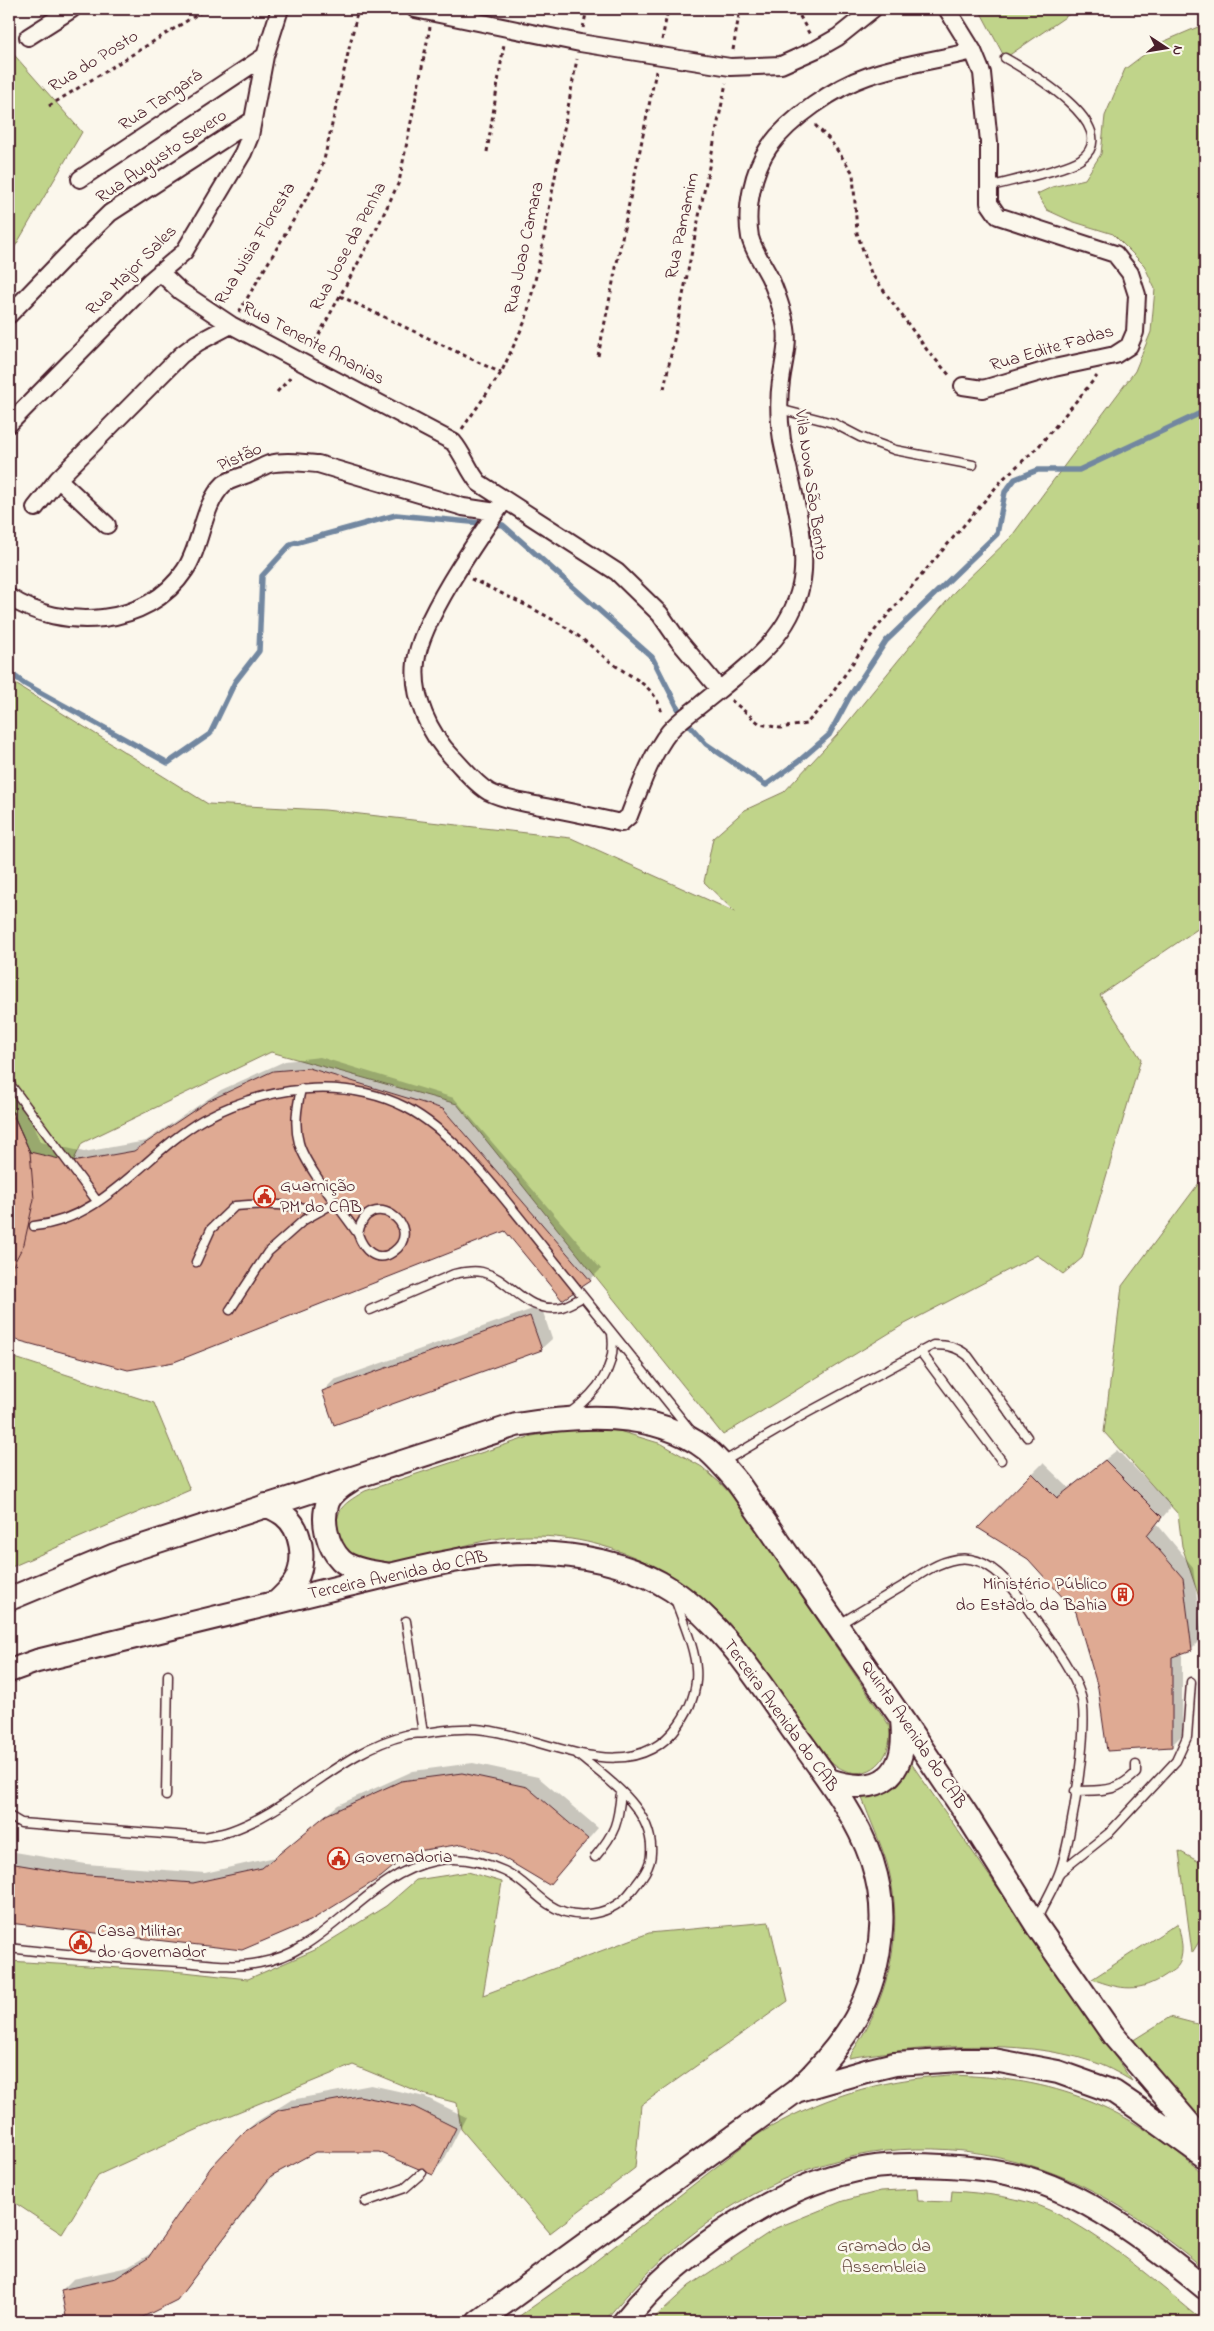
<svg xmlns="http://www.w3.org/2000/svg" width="1214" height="2331" font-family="'Indie Flower',sans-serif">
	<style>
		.green { fill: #c0d48a; stroke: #857a5a }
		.shadow { fill: #0003 }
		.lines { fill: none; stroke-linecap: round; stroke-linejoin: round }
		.stream { stroke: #7287a0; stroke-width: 5.5 }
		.building { fill: #dfaa93; stroke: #4a1f2b }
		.lane-casing { stroke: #4a1f2b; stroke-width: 11 }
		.street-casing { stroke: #4a1f2b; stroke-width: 20 }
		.secondary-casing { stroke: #4a1f2b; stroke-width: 26 }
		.path { stroke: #4a1f2b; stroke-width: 3; stroke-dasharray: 4 4; stroke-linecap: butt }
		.lane { stroke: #fbf7ec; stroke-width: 8 }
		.street { stroke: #fbf7ec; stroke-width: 16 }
		.secondary { stroke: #fbf7ec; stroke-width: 22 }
		.labels { text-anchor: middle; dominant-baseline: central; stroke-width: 5; stroke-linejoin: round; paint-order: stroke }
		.street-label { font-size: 18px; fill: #4a1f2b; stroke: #fbf7ec }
		.poi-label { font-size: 18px; fill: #4a1f2b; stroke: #fbf7ec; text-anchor: start }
		.park-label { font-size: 18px; fill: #684c43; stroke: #fbf7ec }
	</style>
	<rect width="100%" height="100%" fill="#fbf7ec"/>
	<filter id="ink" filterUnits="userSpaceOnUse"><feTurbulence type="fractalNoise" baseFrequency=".02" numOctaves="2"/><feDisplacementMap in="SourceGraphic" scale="10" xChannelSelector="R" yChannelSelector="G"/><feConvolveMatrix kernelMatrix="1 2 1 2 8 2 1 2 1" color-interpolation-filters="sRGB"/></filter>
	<g filter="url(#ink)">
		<!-- green -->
		<path class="green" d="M979,9H1077L1005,58Z
			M1205,24V924L1100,995L1141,1059L1082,1258L1063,1274L1037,1255L901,1326L723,1435L457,1104L271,1052L82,1143L9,1295V680L208,804L325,810L571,838L735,912L704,882L713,838L745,810L784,792L838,734L955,591L1011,537L1135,371L1151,332L1155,289L1144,265L1113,234L1071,221L1047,210L1037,194L1052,187L1085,179L1101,154L1105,116L1125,69L1158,44Z
			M9,49L82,132L9,257Z
			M1205,1175V1615L1182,1546L1178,1514L1104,1432L1122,1286Z
			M9,1356L154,1403L190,1490L9,1568Z
			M576,1429L619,1431L662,1444L702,1467L720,1483L736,1500L889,1725C895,1751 875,1782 844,1770C834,1766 827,1757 819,1750C799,1722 778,1693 758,1664C748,1650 739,1634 727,1621C670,1561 584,1527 501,1538C456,1544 402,1570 357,1560C337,1555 332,1524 341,1509C347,1501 357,1496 365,1491L532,1436Z
			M911,1763L1132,2081C1118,2073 1105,2065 1090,2061C1021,2038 920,2046 848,2058C889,2000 906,1932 887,1863C880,1841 870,1820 862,1798C885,1795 900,1784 911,1763Z
			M1179,1851L1205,1865V1932L1192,1953Z
			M468,1872L502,1882L483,1995L649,1933L769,1922L788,2001L641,2105L635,2168L550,2233L461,2129L457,2103L426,2095L353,2065L216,2121L98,2175L62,2234L9,2199V1961L184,1972L248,1979L315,1950L386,1906L416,1880Z
			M1178,1923C1180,1934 1184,1947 1181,1958C1180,1967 1173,1970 1166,1975C1139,1993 1122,1990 1092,1979Z
			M1170,2017L1205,2026V2142L1124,2046Z
			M950,2075C1057,2078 1124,2105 1205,2175V2269C1162,2234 1115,2198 1063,2177C885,2104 718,2180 604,2322H511L579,2274L757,2135C821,2097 877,2080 950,2075Z
			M917,2189L918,2201L951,2202L952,2191C983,2193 1021,2197 1049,2210C1107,2237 1156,2283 1205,2322H650L689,2286L776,2228L843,2201L881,2191Z"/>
		<!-- shadow -->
		<path class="shadow" d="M320,1057L454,1098L601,1269L590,1280L563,1298L506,1230L15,1340L9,1336V1081L22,1098L41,1142L84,1152L146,1141L221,1090L285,1061Z
			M541,1306L552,1339L541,1349L323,1391L334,1380Z
			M1117,1450L1172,1506L1157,1524L1193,1567L1202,1638L1191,1649L1182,1652V1735L1171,1746L1099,1688L1077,1612L1032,1474L1043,1463L1069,1488Z
			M473,1763L538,1777L598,1828L549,1884L497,1853L463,1843L410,1851L242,1949L9,1922V1851L86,1864L205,1873L275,1857L338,1805L413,1771Z
			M371,2085L425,2097L466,2117L443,2162L432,2173L379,2151H315L275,2173L187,2287L176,2299L141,2317L124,2322H68L62,2290L73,2279L128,2267L155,2251L244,2133L256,2122L291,2100Z"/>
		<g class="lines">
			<!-- stream -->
			<path class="stream" d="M9,672L25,684L168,763L210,734L235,682L259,651L262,576L291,544L396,515L503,525L652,657L683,718L706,744L766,785L799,761L829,735L850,696L886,641L997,534L1005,492L1015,479L1038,470H1079L1205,411"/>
		</g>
		<!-- building -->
		<path class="building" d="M309,1068L443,1109L591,1281L562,1300L505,1231L174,1362L128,1370L9,1338V1105L30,1152L72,1162L134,1151L208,1101L273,1071Z
			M9,1105L30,1152L34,1199L24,1244L9,1273Z
			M530,1316L542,1350L334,1425L322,1391Z
			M1105,1460L1162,1517L1147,1536L1183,1578L1192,1650L1172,1657V1747L1107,1751L1098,1688L1076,1612L1028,1559L978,1528L1032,1473L1057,1498Z
			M462,1773L527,1787L588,1839L549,1885L497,1854L462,1844L411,1852L381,1877L310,1921L242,1950L9,1923V1863L75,1874L193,1883L262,1868L326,1815L401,1781Z
			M359,2096L414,2107L456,2128L433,2175L379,2152H315L271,2176L177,2300L141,2318L128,2322H67L61,2290L116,2278L148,2258L211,2167L244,2132L279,2110Z"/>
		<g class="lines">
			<defs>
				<path id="lane" d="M988,187C1009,181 1066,170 1081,159C1125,127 1028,71 1005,58
					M779,409L833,423L860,437L895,450L973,465
					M9,1083L97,1201
					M301,1089C297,1107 294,1125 299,1143C305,1166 343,1212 358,1234C363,1249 376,1264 393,1252C428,1227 367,1184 358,1234
					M34,1226C105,1219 146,1152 204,1119C264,1087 343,1076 405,1107C458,1134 507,1203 544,1248C593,1309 642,1370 691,1431
					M196,1262L211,1229L235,1206C264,1203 291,1204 320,1211
					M230,1310L268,1252L304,1220L336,1202
					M370,1310L454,1274C463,1272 473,1270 482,1272C512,1279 525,1315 562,1307C569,1305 577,1300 583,1297
					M920,1351L1001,1460
					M571,1412C597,1392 617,1368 612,1334
					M723,1462L803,1415L933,1345C948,1345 957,1347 968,1356L1027,1437
					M406,1621L423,1733
					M838,1625C859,1612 881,1599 903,1586C919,1575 937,1562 957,1559C986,1554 1011,1584 1025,1605C1043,1632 1071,1665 1081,1696C1090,1724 1071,1841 1060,1871C1054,1888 1044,1903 1037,1919
					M1075,1791C1103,1790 1115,1793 1136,1773V1765
					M166,1796L168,1675
					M9,1816L21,1823L204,1837C213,1835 222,1834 230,1831C294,1809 340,1751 406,1735C412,1733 419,1734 425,1733C445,1730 465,1727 485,1730C546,1737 632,1792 679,1724C711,1679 692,1647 675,1599
					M595,1857C616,1832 618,1823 621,1792
					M1060,1872L1109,1833L1176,1761L1187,1737L1191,1682
					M9,1948C66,1955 125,1959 183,1962C208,1964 234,1968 259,1963C275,1960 289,1955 303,1946C347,1920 381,1872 434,1861C458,1856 482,1861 504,1871C522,1879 532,1893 548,1904C575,1922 613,1916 632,1890C641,1879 651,1867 651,1853C654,1810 608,1779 578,1755
					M365,2202L405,2188L422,2173"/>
				<path id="street" d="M415,9L580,43L730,67L781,65L817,49L838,37L873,9
					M947,9L973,51L982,73L989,142V203L998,216L1115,254L1130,273L1137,295L1135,332L1129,346L1115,355L1054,368L983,389L963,386
					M28,37L72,9
					M80,179L265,56
					M160,272L180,291L231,325L453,442C464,455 468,470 479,483L617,572L660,614L678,640L719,689
					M9,315L65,257L110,213L253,120
					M9,424L150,281L184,252L243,153L250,136L265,56L280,9
					M58,479L107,525
					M504,501C479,537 420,621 416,662C412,697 429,734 453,758C464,769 475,784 489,792C504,800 523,802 540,806C567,811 594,817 621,823L629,816C639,790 652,753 669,732C677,722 689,714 699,706C740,672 789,641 801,585C810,545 790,481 782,440C779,420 778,401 781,381C783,364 789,345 786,328C784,315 775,288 769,276C763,264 753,250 750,237C745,209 753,170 769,147C789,119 835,87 868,76C902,64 938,60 973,51
					M35,508L58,479L181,355L197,343L231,325
					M9,597C62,632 148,627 185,570C202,545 202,505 224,484C229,480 238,478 245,475C253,472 261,467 269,464C285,460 302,463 318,464L463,507L496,512"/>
				<path id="secondary" d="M350,1481C342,1486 332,1492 328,1502C321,1520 327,1546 341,1560C351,1570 372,1572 385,1574
					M266,1505C272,1508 279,1511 284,1515C302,1529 306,1560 296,1580C292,1588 284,1595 278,1601
					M9,1599L115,1555L516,1425C576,1415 654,1409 706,1449C718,1459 728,1471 738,1483L902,1719L965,1812L1037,1926L1113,2035L1205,2142
					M9,1671L37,1661C140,1635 244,1610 348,1585C414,1570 484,1548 553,1554C593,1557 637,1567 672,1590C724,1625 759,1682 794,1732C823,1772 856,1814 872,1861C879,1883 883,1906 881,1929C877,1999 845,2044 796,2091
					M829,1780C882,1798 908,1774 902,1720
					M478,2322L796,2091L866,2071L895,2064L961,2060H994L1058,2072L1114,2092L1139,2109L1204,2156
					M624,2322C677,2254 782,2182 868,2168C906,2162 978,2166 1015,2175C1082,2190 1153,2245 1205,2288"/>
			</defs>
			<!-- lane casing -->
			<use href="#lane" class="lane-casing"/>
			<!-- street casing -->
			<use href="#street" class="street-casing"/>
			<!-- secondary casing -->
			<use href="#secondary" class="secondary-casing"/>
			<!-- path -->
			<path class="path" d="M796,9L810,35
				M583,28L587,9
				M662,40L668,9
				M733,50L740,9
				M49,106L206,9
				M815,125L830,140L853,173L857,233L871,273L927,350L951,377
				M487,152L504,44
				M340,296L501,373
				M239,312L316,182L324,160L358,9
				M311,349L376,230L399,182L430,27
				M598,356L656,71
				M664,389L726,83
				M277,392L292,376
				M462,429L501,373L526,319L539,263L577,59
				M471,579C506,596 542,611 574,633C587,642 600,654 613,664C634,679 656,686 662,714
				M731,700L760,724L780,728L806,724L827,701L875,630L1003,479L1039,446L1097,376"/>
			<!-- lane -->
			<use href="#lane" class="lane"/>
			<!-- street -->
			<use href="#street" class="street"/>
			<!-- secondary -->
			<use href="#secondary" class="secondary"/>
		</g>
	</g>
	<!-- icons -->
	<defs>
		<symbol id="civic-ring" viewBox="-11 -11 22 22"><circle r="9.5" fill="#fbf7ec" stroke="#c8321e" stroke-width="1.5"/><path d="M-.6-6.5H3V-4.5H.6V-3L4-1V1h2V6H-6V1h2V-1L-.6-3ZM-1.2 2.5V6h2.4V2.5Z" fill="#c8321e"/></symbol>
		<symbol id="building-ring" viewBox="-11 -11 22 22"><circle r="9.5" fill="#fbf7ec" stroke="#c8321e" stroke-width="1.5"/><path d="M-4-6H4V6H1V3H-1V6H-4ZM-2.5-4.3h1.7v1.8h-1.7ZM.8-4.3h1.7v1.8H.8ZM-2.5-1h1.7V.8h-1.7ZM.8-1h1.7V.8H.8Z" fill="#c8321e"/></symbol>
	</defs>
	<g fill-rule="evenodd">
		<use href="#civic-ring" x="252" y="1184" width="25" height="25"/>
		<use href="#building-ring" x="1110" y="1582" width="25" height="25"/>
		<use href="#civic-ring" x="326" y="1846" width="25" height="25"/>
		<use href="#civic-ring" x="68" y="1930" width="25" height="25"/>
	</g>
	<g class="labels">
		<!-- street labels -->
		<g class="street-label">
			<text transform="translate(94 62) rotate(-32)">Rua do Posto</text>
			<text transform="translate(161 101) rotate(-34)">Rua Tangará</text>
			<text transform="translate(162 157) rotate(-34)">Rua Augusto Severo</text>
			<text transform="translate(683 226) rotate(-78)">Rua Pamamim</text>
			<text transform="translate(256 244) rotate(-59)">Rua Nisia Floresta</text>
			<text transform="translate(349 247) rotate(-62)">Rua Jose da Penha</text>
			<text transform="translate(525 248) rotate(-78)">Rua Joao Camara</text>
			<text transform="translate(132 271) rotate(-45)">Rua Major Sales</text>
			<text transform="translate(313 344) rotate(28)">Rua Tenente Ananias</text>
			<text transform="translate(1052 349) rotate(-16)">Rua Edite Fadas</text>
			<text transform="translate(240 458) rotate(-24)">Pistão</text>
			<text transform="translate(810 485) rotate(82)">Vila Nova São Bento</text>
			<text transform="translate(398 1576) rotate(-12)">Terceira Avenida do CAB</text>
			<text transform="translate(780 1716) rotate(54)">Terceira Avenida do CAB</text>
			<text transform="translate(913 1735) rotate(56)">Quinta Avenida do CAB</text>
		</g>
		<!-- poi labels -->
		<g class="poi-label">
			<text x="280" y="1187">Guarnição<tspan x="280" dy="21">PM do CAB</tspan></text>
			<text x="1107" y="1585" text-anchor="end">Ministério Público<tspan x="1107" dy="21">do Estado da Bahia</tspan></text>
			<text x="354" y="1858">Governadoria</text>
			<text x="97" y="1932">Casa Militar<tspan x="97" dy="21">do Governador</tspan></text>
		</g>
		<!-- park labels -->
		<g class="park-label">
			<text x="884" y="2247">Gramado da<tspan x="884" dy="21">Assembleia</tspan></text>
		</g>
	</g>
	<!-- margin -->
	<rect width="1214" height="2331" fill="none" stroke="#fbf7ec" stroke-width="30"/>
	<rect x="15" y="15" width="1184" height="2301" fill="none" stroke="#4a1f2b" stroke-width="2" filter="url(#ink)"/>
	<!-- north arrow -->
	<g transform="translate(1166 48) rotate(102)" stroke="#fbf7ec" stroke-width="4" paint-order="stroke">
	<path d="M0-4L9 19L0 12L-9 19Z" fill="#4a1f2b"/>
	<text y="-8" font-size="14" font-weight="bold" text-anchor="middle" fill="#4a1f2b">N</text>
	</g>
</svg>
